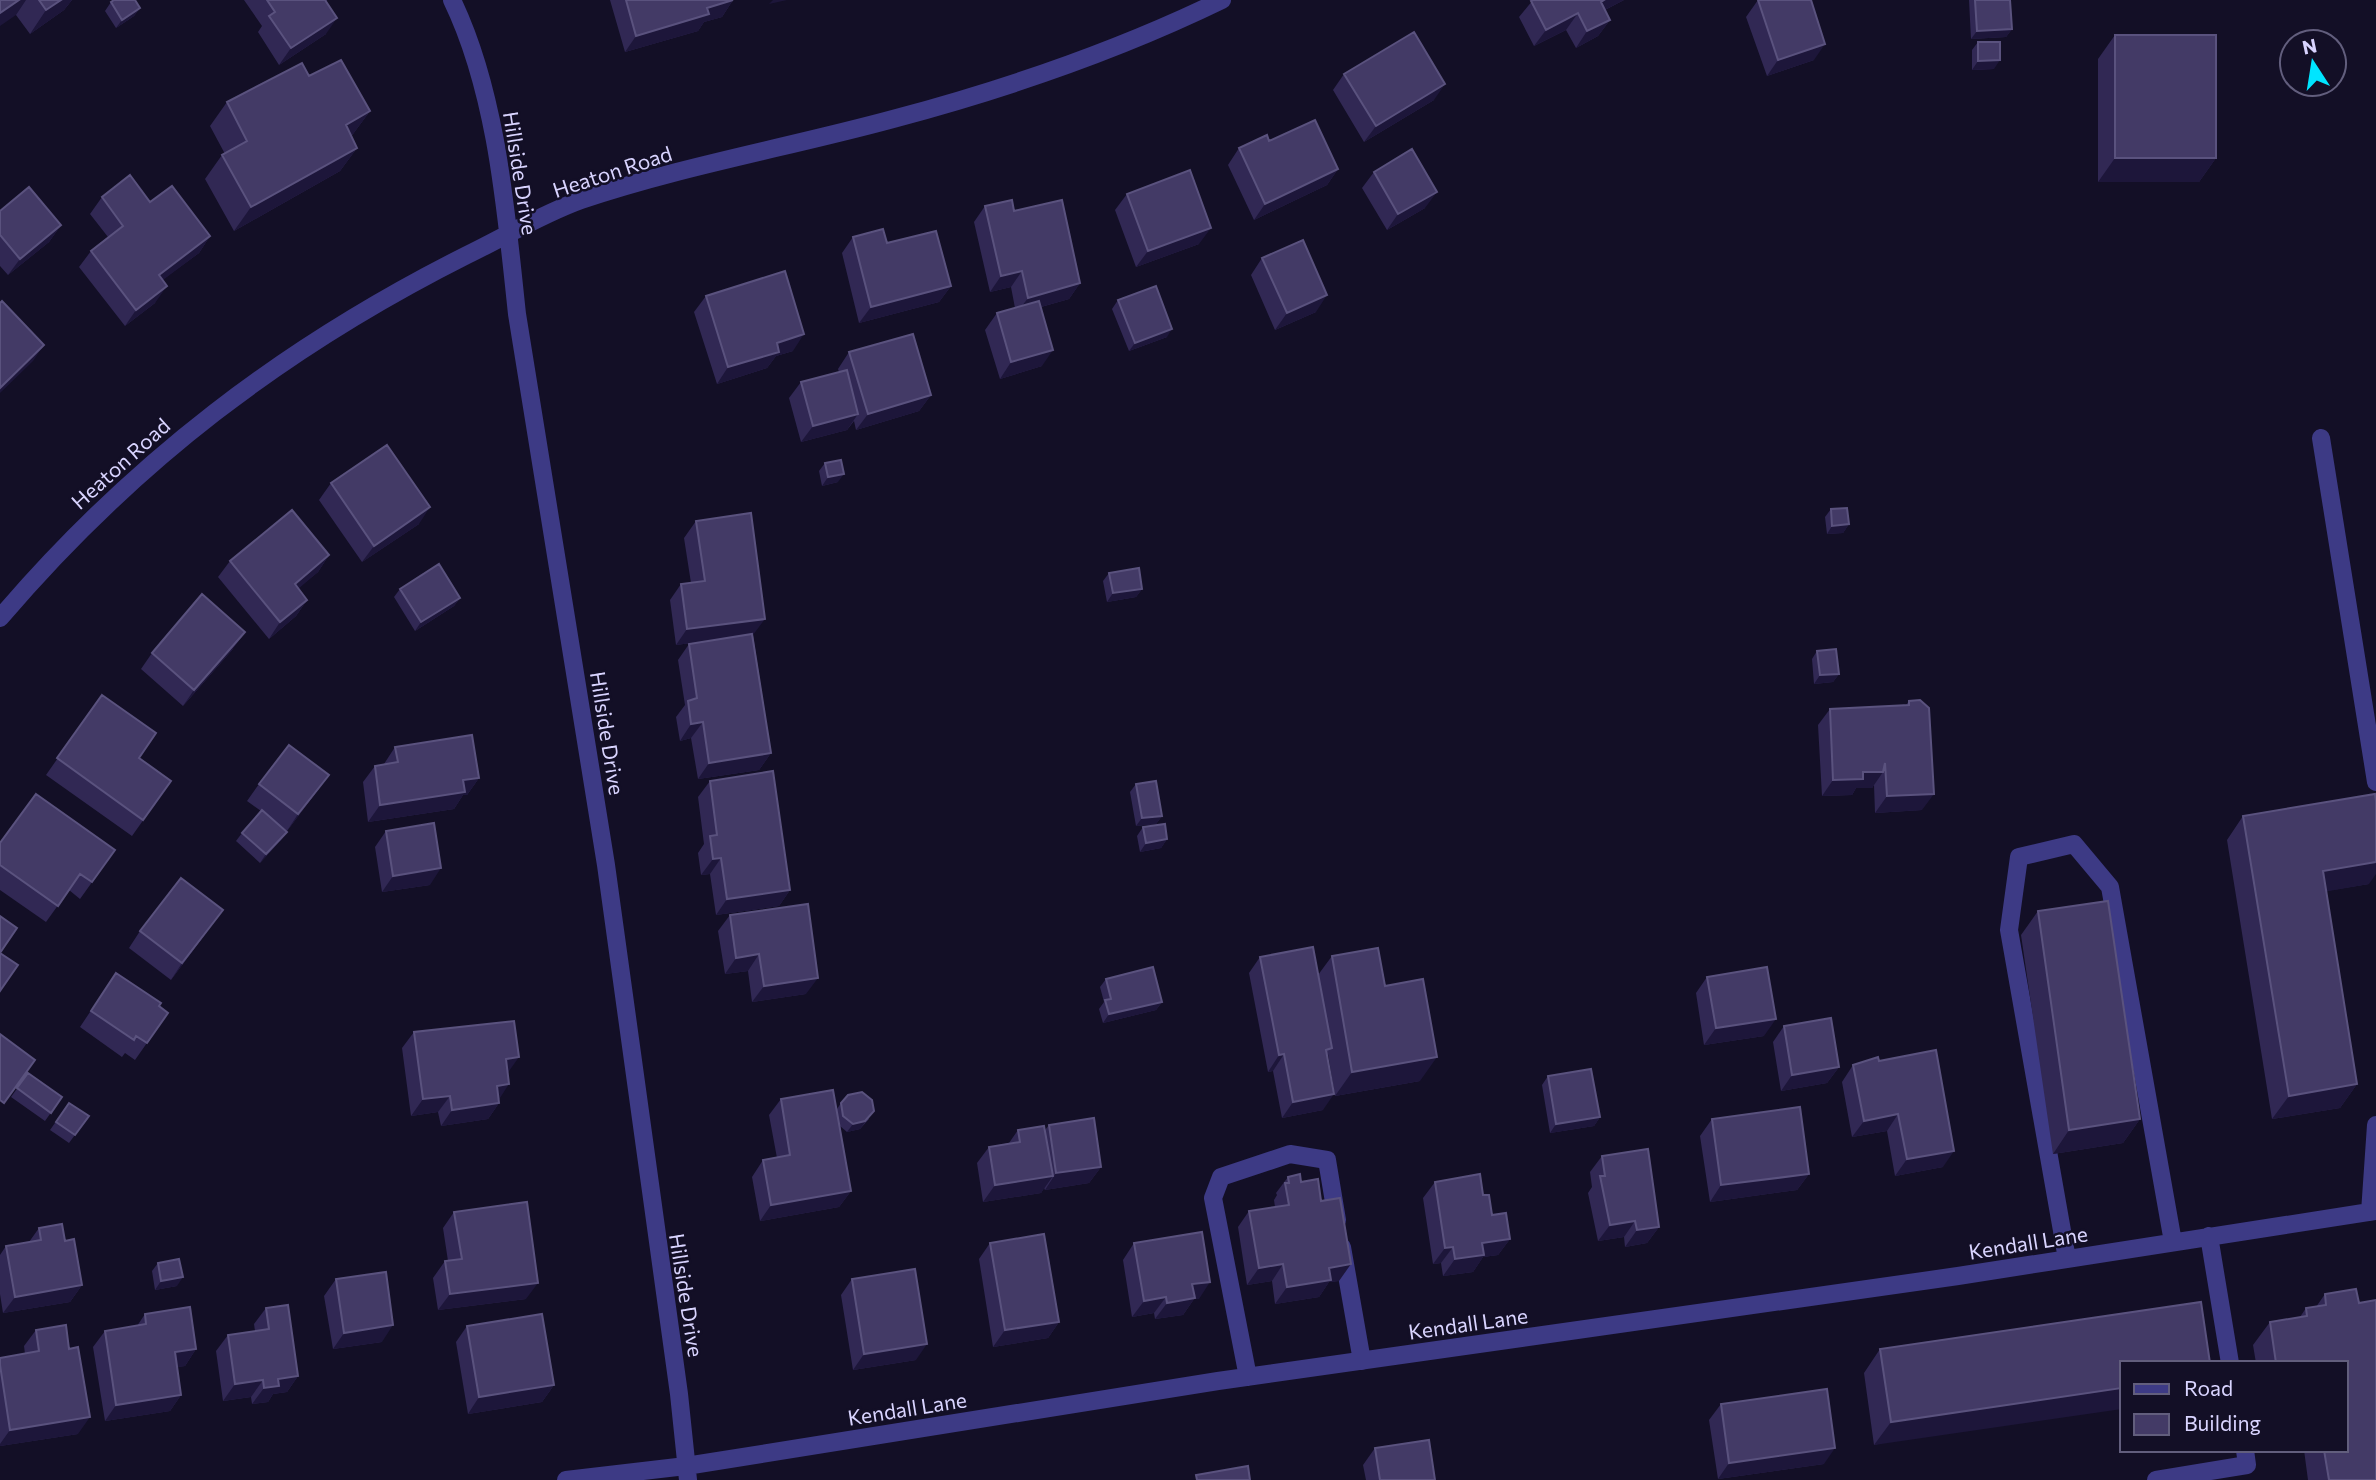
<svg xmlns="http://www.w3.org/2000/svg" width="2376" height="1480" font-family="Commissioner,sans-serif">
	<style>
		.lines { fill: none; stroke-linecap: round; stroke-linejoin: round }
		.minor { stroke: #3d3a85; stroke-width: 18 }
		.wall { fill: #312854 }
		.shaded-wall { fill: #1d163a }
		.building { fill: #433a66; stroke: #5a527e; stroke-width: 2 }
		.labels { text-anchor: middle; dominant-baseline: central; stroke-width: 5; stroke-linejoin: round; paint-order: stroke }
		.street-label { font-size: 21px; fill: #d9d4ff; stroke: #130f26 }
	</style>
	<rect width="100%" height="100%" fill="#130f26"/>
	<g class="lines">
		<!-- minor -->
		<path class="minor" d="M452,0C497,93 506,212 517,314L606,865L679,1394L688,1480
			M2321,438L2376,782
			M0,618C133,462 284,347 467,255C504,237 542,214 581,200C682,166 790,147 893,119C1006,89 1117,51 1222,0
			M2370,1212L2376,1125
			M2209,1236L2230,1363
			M1342,1247L1362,1361
			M2067,1259L2009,930L2019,857L2074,844L2110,887L2173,1242
			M1248,1377L1213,1198L1221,1177L1290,1154L1327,1160L1337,1220
			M566,1480L686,1466L1218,1381L1958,1276L2376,1211
			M2156,1480L2247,1465L2245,1450"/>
	</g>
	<!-- wall -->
	<path class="wall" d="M0,0H72L64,10L30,34L16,15Z
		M244,0H327L326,34L279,65L258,32L262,26Z
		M610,0H733L722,17L704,22L698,31L625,52Z
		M1533,0H1624L1605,10L1610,20L1598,36L1576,48L1566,30L1534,46L1519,17Z
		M1758,0L1814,60L1767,76L1746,17Z
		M1969,0H2010L2012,29L2006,37L1971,39Z
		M111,2L140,8L134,16L116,28L105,11Z
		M2115,35L2216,158L2199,182H2098V59Z
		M1978,42L1994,69L1972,70V50Z
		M1344,74L1434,100L1364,142L1333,90Z
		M309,76L370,111L353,134L351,136L357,148L340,171L234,231L205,179L222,155L225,154L210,126L227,102Z
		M1269,141L1338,169L1327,185L1254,220L1228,165L1239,148Z
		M1374,172L1425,208L1387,230L1362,188Z
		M1127,194L1199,244L1136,267L1115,210Z
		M102,197L150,202L210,236L199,253L162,280L155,303L125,326L79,267L91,251L108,237L90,214Z
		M985,206L1014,211L1080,283L1069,299L1041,307L1042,366L1000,379L985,330L997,313L1015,308L1011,287L990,292L974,222Z
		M0,211L61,225L49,242L8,275L0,266Z
		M853,237L887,243L951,286L939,302L859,323L842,253Z
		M1262,258L1316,312L1275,330L1251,275Z
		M706,296L793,351L776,356L767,368L717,384L694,312Z
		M1118,300L1167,337L1129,351L1112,309Z
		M849,352L931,395L919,411L856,430L854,421L847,430L801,442L789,398L801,382L839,372L838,369Z
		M825,463L838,482L822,486L819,471Z
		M331,483L419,524L362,562L319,500Z
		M1831,509L1849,524L1843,533L1827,534L1825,517Z
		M696,521L753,635L771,753L759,770L698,779L691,738L680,741L676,717L685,705L678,660L689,644L705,641L676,645L670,600L681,584L691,583L684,538Z
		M329,555L318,572L298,588L307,600L296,616L269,639L218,577L230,561Z
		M1109,573L1142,589L1136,597L1107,602L1103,581Z
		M400,589L460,598L454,606L415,631L394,597Z
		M233,649L183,706L141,669L152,653Z
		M1817,651L1839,674L1833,682L1814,684L1812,659Z
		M102,695L139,758L171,781L132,836L46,775Z
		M1909,701L1922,810L1875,813L1874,785L1872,788H1856L1852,795L1822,796L1818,725L1830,709L1906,705Z
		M395,747L479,778L467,795H463L454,809L368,822L363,782L375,766L384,764Z
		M329,775L287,831L279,825L287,832L281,840L260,863L236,841L242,833L261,811L247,801L259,784Z
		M710,781L790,890L779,906L716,915L710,874L701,875L698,853L704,844L698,797Z
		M1136,784L1162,816L1156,824L1136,826L1130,792Z
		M2243,816L2369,884L2326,891L2357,1084L2340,1108L2272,1119L2227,840Z
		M1143,827L1167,839L1161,848L1140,852L1137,836Z
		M386,831L430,885L382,892L375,847Z
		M0,843L115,850L80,899L69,890L46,922L0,890Z
		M223,910L171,980L129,948L140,931Z
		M2038,911L2140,1119L2123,1143L2053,1154L2021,935Z
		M730,915L806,994L752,1002L748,971L725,974L718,931Z
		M1332,956L1385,986L1420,1081L1335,1096L1328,1054L1323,1110L1282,1118L1273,1071L1268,1072L1249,973L1260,957L1318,975Z
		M116,973L168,1013L135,1060L125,1053L122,1057L80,1027Z
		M1707,977L1764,1036L1704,1045L1696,993Z
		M1106,979L1162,1002L1156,1010L1103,1023L1099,1009L1104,1002L1100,987Z
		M1784,1026L1839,1067L1827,1083L1781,1091L1773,1042Z
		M414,1032L508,1073L499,1100V1103L488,1119L441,1126L438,1112L411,1116L402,1048Z
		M1879,1061L1943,1167L1895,1176L1887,1131L1852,1137L1842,1082L1853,1065Z
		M28,1073L62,1097L45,1121L11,1097Z
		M1548,1076L1600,1117L1594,1126L1550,1133L1542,1085Z
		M781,1099L837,1109L841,1103L869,1119L860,1129L847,1132L840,1126L851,1191L839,1207L760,1221L752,1177L763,1160L777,1158L769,1115Z
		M69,1103L89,1116L69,1143L50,1130Z
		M1712,1119L1809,1174L1797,1190L1710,1202L1700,1136Z
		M1049,1125L1101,1167L1089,1183L1045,1190L1044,1188L1041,1193L983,1202L977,1163L989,1147L1009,1143L1018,1130H1045Z
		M1602,1156L1659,1227L1647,1243L1625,1247L1624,1237L1598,1241L1588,1193L1592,1187L1590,1172Z
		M1288,1177L1301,1182L1321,1201L1339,1281L1329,1282L1319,1297L1275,1304L1272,1281L1247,1285L1238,1227L1249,1211L1275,1207L1274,1200L1277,1195L1276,1193Z
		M1435,1182L1483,1195L1492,1215L1510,1239L1498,1255L1483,1257L1473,1272L1443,1276L1441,1263L1433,1264L1423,1198Z
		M454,1212L526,1299L438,1310L433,1278L445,1261H448L443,1228Z
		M39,1228L82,1285L70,1302L3,1313L0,1294V1255L6,1246L29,1242Z
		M990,1243L1059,1322L1048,1338L993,1347L979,1259Z
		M1134,1243L1199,1299H1194L1183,1315L1155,1319L1154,1313L1132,1317L1123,1260Z
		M158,1263L177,1286L155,1290L152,1271Z
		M336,1279L382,1342L333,1349L324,1296Z
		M852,1279L916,1360L853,1370L841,1295Z
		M2356,1289L2359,1303L2376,1300V1480H2308L2304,1450H2346V1363H2256L2253,1345L2270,1322L2300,1317L2306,1308L2316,1307L2325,1294Z
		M266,1308L298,1376L287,1392L273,1394L268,1402L252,1404L251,1397L223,1401L216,1351L228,1335L255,1331L254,1324Z
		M145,1314L196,1349L185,1366L177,1367L181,1395L170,1411L105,1421L93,1347L105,1331L137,1326Z
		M467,1326L554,1385L542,1402L468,1414L456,1342Z
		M36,1330L69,1349L78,1434L0,1446V1358L25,1354L24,1346Z
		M1880,1349L2210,1363L1874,1445L1864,1373Z
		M1721,1404L1824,1464L1718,1479L1709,1420Z
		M1375,1448L1435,1480H1366L1363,1465Z"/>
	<!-- shaded-wall -->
	<path class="shaded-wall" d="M19,0H26L16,15L0,26V13Z
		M61,0H72L64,10L30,34L46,10Z
		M733,0L722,17L704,22L698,31L625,52L636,36L707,8Z
		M773,0H787L769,4Z
		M1604,0H1624L1589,18L1601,2Z
		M140,8L134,16L116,28L122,20Z
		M1578,13L1566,30L1534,46L1546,30Z
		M337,18L326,34L279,65L291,48Z
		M1610,20L1598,36L1576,48L1587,31Z
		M2012,29L2006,37L1971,39L1977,31Z
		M1825,44L1814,60L1767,76L1778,60Z
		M2000,60L1994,69L1972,70L1978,61Z
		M1445,84L1434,100L1364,142L1376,126Z
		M370,111L353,134L329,149L346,125Z
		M357,148L340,171L234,231L251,207Z
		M2115,158H2216L2199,182H2098Z
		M1338,169L1327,185L1254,220L1265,204Z
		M1437,192L1425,208L1387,230L1398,214Z
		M61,225L49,242L8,275L20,259Z
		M1211,228L1199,244L1136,267L1148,251Z
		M210,236L199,253L147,292L159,275Z
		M1022,271L1011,287L990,292L1001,276Z
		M1080,283L1069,299L1016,314L1028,298Z
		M167,286L155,303L125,326L136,310Z
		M951,286L939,302L859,323L871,307Z
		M1327,295L1316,312L1275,330L1287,313Z
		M1172,329L1167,337L1129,351L1135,343Z
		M804,334L793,351L776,356L767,368L717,384L728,367L777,343Z
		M44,345L33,361L0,393V388Z
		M1053,350L1042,366L1000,379L1011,362Z
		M931,395L919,411L856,430L868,414Z
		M858,414L847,430L801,442L813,426Z
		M844,474L838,482L822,486L828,477Z
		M430,507L419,524L362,562L374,546Z
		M1849,524L1843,533L1827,534L1832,526Z
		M329,555L318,572L284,601L295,584Z
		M1142,589L1136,597L1107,602L1113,593Z
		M460,598L454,606L415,631L421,622Z
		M307,600L296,616L269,639L280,622Z
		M765,619L753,635L676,645L687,629Z
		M245,632L233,649L183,706L194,690Z
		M1839,674L1833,682L1814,684L1820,675Z
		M703,722L691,738L680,741L691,724Z
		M771,753L759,770L698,779L709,763Z
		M1863,772H1883L1872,788H1856L1852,795L1822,796L1833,780Z
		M329,775L287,831L298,814Z
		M479,778L467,795H463L454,809L368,822L380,805L463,780Z
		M1934,794L1922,810L1875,813L1887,796Z
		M1162,816L1156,824L1136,826L1142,818Z
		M287,832L281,840L260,863L266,854Z
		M1167,839L1161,848L1140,852L1146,843Z
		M721,858L710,874L701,875L713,859Z
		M2376,862V874L2369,884L2306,895L2323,871Z
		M441,868L430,885L382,892L393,876Z
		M790,890L779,906L716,915L727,899Z
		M223,910L211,926L171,980L182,963Z
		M759,954L748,971L725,974L736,958Z
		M818,978L806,994L752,1002L764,986Z
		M1162,1002L1156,1010L1103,1023L1109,1014Z
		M1776,1019L1764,1036L1704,1045L1716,1028Z
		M1284,1054L1273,1071L1268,1072L1279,1055Z
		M519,1057L507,1074L506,1059Z
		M1437,1057L1420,1081L1335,1096L1352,1072Z
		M1839,1067L1827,1083L1781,1091L1792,1075Z
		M509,1084L498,1101L497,1086Z
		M2357,1084L2340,1108L2272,1119L2289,1096Z
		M1334,1094L1323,1110L1282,1118L1293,1102Z
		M450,1096L438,1112L411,1116L423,1099Z
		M499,1103L488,1119L441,1126L452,1110Z
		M874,1111L860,1129L847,1132L853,1124Z
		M1898,1114L1887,1131L1852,1137L1864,1121Z
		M1600,1117L1594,1126L1550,1133L1556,1124Z
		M2140,1119L2123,1143L2053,1154L2069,1130Z
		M1954,1151L1943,1167L1895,1176L1907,1159Z
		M1101,1167L1089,1183L1045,1190L1056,1173Z
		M1809,1174L1797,1190L1710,1202L1721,1185Z
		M1053,1176L1041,1193L983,1202L995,1185Z
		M851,1191L839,1207L760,1221L771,1205Z
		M1635,1221L1624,1237L1598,1241L1610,1225Z
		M1659,1227L1647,1243L1625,1247L1637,1230Z
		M1510,1239L1498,1255L1483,1257L1473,1272L1443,1276L1455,1259L1482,1243Z
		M1453,1247L1441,1263L1433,1264L1445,1248Z
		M1283,1264L1272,1281L1247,1285L1259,1268Z
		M1351,1264L1339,1281L1329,1282L1319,1297L1275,1304L1287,1287L1329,1268Z
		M183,1277L177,1286L155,1290L161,1281Z
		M1210,1282L1199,1299H1194L1183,1315L1155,1319L1167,1303L1192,1284Z
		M538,1283L526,1299L438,1310L450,1294Z
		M82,1285L70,1302L3,1313L15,1297Z
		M1166,1297L1154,1313L1132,1317L1144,1301Z
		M1059,1322L1048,1338L993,1347L1005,1330Z
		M393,1325L382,1342L333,1349L344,1333Z
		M927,1344L916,1360L853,1370L864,1354Z
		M196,1349L185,1366L163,1369L175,1352Z
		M298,1376L287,1392L273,1394L268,1402L252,1404L264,1388L278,1379Z
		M263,1380L251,1397L223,1401L235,1384Z
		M554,1385L542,1402L468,1414L479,1397Z
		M2122,1388V1409L1874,1445L1891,1422Z
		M181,1395L170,1411L105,1421L116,1405Z
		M90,1417L78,1434L0,1446V1444L10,1430Z
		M1835,1448L1824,1464L1718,1479L1729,1463Z"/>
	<!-- building -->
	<path class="building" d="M0,0H19L0,13Z
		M39,0H61L46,10Z
		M114,0H135L140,8L122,20L111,2Z
		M267,0H325L337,18L291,48L269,16L275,12Z
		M626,0H733L707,8L709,14L636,36Z
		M1533,0H1604L1601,2L1610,20L1587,31L1578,13L1546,30L1531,1Z
		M1758,0H1811L1825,44L1778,60Z
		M1975,0H2010L2012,29L1977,31Z
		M1414,32L1445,84L1376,126L1344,74Z
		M2115,35H2216V158H2115Z
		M1978,42H2000V60L1978,61Z
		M341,60L370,111L346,125L357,148L251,207L222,155L247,141L227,102L302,63L309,76Z
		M1315,120L1338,169L1265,204L1239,148L1267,135L1269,141Z
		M1412,149L1437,192L1398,214L1374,172Z
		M1190,170L1211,228L1148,251L1127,194Z
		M130,175L150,202L172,186L210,236L159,275L167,286L136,310L91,251L123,226L102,197Z
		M29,187L61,225L20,259L0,235V211Z
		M1012,200L1014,211L1062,200L1080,283L1028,298L1022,271L1001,276L985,206Z
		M883,229L887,243L936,231L951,286L871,307L853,237Z
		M1303,240L1327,295L1287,313L1262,258Z
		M785,271L804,334L777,343L779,352L728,367L706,296Z
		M1156,286L1172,329L1135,343L1118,300Z
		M2,301L44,345L0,388V303Z
		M1039,301L1053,350L1011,362L997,313Z
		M913,334L931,395L868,414L849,352Z
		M847,370L858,414L813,426L801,382Z
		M387,445L430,507L374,546L331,483Z
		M841,460L844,474L828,477L825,463Z
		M1847,508L1849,524L1832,526L1831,509Z
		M292,510L329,555L295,584L307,600L280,622L230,561Z
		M751,513L765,619L687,629L681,584L705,581L696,521Z
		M439,564L460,598L421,622L400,589Z
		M1139,568L1142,589L1113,593L1109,573Z
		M202,594L245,632L194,690L152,653Z
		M752,634L771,753L709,763L703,722L691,724L688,701L697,698L689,644Z
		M1836,649L1839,674L1820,675L1817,651Z
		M102,695L156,733L139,758L171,781L143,820L57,758Z
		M1920,700L1929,708L1934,794L1887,796L1885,763L1883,772H1863V779L1833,780L1830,709L1909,705V701Z
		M472,735L479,778L463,780L465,792L380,805L375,766L398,762L395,747Z
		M289,745L329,775L298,814L259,784Z
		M773,771L790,890L727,899L721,858L713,859L710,836L717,835L710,781Z
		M1156,781L1162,816L1142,818L1136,784Z
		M36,794L115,850L92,882L80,874L58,906L0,865V843Z
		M2375,794L2376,801V862L2323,871L2357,1084L2289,1096L2243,816Z
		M262,810L287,832L266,854L242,833Z
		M434,823L441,868L393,876L386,831Z
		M1165,824L1167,839L1146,843L1143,827Z
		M181,878L223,910L182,963L140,931Z
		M2108,901L2140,1119L2069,1130L2038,911Z
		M808,904L818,978L764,986L759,954L736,958L730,915Z
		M0,916L17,928L0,953L18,965L0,991Z
		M1313,947L1332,1048L1326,1050L1334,1094L1293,1102L1284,1054L1279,1055L1260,957Z
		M1378,948L1385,986L1423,979L1437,1057L1352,1072L1332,956Z
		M1153,967L1162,1002L1109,1014L1105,1000L1111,999L1106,979Z
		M1767,967L1776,1019L1716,1028L1707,977Z
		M116,973L161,1003L159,1006L168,1013L147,1043L136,1036L134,1040L91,1011Z
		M1831,1018L1839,1067L1792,1075L1784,1026Z
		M514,1021L519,1057L506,1059L509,1084L497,1086L499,1103L452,1110L450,1096L423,1099L414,1032Z
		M0,1034L35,1060L4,1103L0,1100Z
		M1936,1050L1954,1151L1907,1159L1898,1114L1864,1121L1853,1065L1878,1057L1879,1061Z
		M1591,1069L1600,1117L1556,1124L1548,1076Z
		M28,1073L62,1097L51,1113L17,1088Z
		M833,1090L851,1191L771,1205L763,1160L790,1155L781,1099Z
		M862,1092L872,1100L874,1111L865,1121L853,1124L843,1116L841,1103L848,1095Z
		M69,1103L89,1116L75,1135L56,1122Z
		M1800,1107L1809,1174L1721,1185L1712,1119Z
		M1094,1118L1101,1167L1056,1173L1049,1125Z
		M1044,1126L1053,1176L995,1185L989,1147L1020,1142L1018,1130Z
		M1648,1149L1659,1227L1637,1230L1635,1221L1610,1225L1600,1176H1605L1602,1156Z
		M1300,1174L1301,1182L1318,1179L1321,1201L1340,1198L1351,1264L1329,1268L1331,1280L1287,1287L1283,1264L1259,1268L1249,1211L1289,1205L1285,1183H1289L1288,1177Z
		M1480,1174L1483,1195H1489L1492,1215L1506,1213L1510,1239L1482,1243L1484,1255L1455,1259L1453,1247L1445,1248L1435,1182Z
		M527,1202L538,1283L450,1294L445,1261L462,1259L454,1212Z
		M62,1224L65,1241L74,1239L82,1285L15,1297L6,1246L41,1240L39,1228Z
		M1202,1232L1210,1282L1192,1284L1195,1298L1167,1303L1166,1297L1144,1301L1134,1243Z
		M1044,1234L1059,1322L1005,1330L990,1243Z
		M179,1259L183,1277L161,1281L158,1263Z
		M915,1269L927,1344L864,1354L852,1279Z
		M386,1272L393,1325L344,1333L336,1279Z
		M2356,1289L2359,1303L2376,1300V1480H2329L2324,1450H2346V1363H2276L2270,1322L2307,1316L2306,1308L2326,1305L2325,1294Z
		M2201,1302L2210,1363H2122V1388L1891,1422L1880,1349Z
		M288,1305L298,1376L278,1379L279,1386L264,1388L263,1380L235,1384L228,1335L269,1329L266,1308Z
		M190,1307L196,1349L175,1352L181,1395L116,1405L105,1331L146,1324L145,1314Z
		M542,1314L554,1385L479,1397L467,1326Z
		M66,1325L69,1349L78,1347L90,1417L10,1430L0,1365V1358L39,1351L36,1330Z
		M1827,1389L1835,1448L1729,1463L1721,1404Z
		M1429,1440L1435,1480H1380L1375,1448Z
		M1248,1466L1250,1480H1197L1196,1475Z"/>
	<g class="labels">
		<!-- street labels -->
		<g class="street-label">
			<text transform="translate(612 171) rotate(-18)">Heaton Road</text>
			<text transform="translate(521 173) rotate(81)">Hillside Drive</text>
			<text transform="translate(120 463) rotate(-42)">Heaton Road</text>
			<text transform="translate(608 733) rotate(81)">Hillside Drive</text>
			<text transform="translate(2028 1242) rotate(-9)">Kendall Lane</text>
			<text transform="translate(687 1295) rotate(81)">Hillside Drive</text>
			<text transform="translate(1468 1323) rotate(-8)">Kendall Lane</text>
			<text transform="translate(907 1408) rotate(-9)">Kendall Lane</text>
		</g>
	</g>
	<!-- legend -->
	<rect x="2120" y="1361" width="228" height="91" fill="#130f26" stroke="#625e7d" stroke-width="2"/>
	<rect x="2134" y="1384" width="35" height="10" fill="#3d3a85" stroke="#625e7d" stroke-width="2"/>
	<text x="2184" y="1396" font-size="21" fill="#d9d4ff">Road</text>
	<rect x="2134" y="1414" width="35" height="21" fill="#433a66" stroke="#625e7d" stroke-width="2"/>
	<text x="2184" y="1431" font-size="21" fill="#d9d4ff">Building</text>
	<!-- north arrow -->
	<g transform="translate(2313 63) rotate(348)"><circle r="33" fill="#130f26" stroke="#625e7d" stroke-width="2"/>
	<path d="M0-5L12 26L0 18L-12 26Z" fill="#00e5ff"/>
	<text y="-10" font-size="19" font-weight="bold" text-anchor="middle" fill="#d9d4ff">N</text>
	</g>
</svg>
